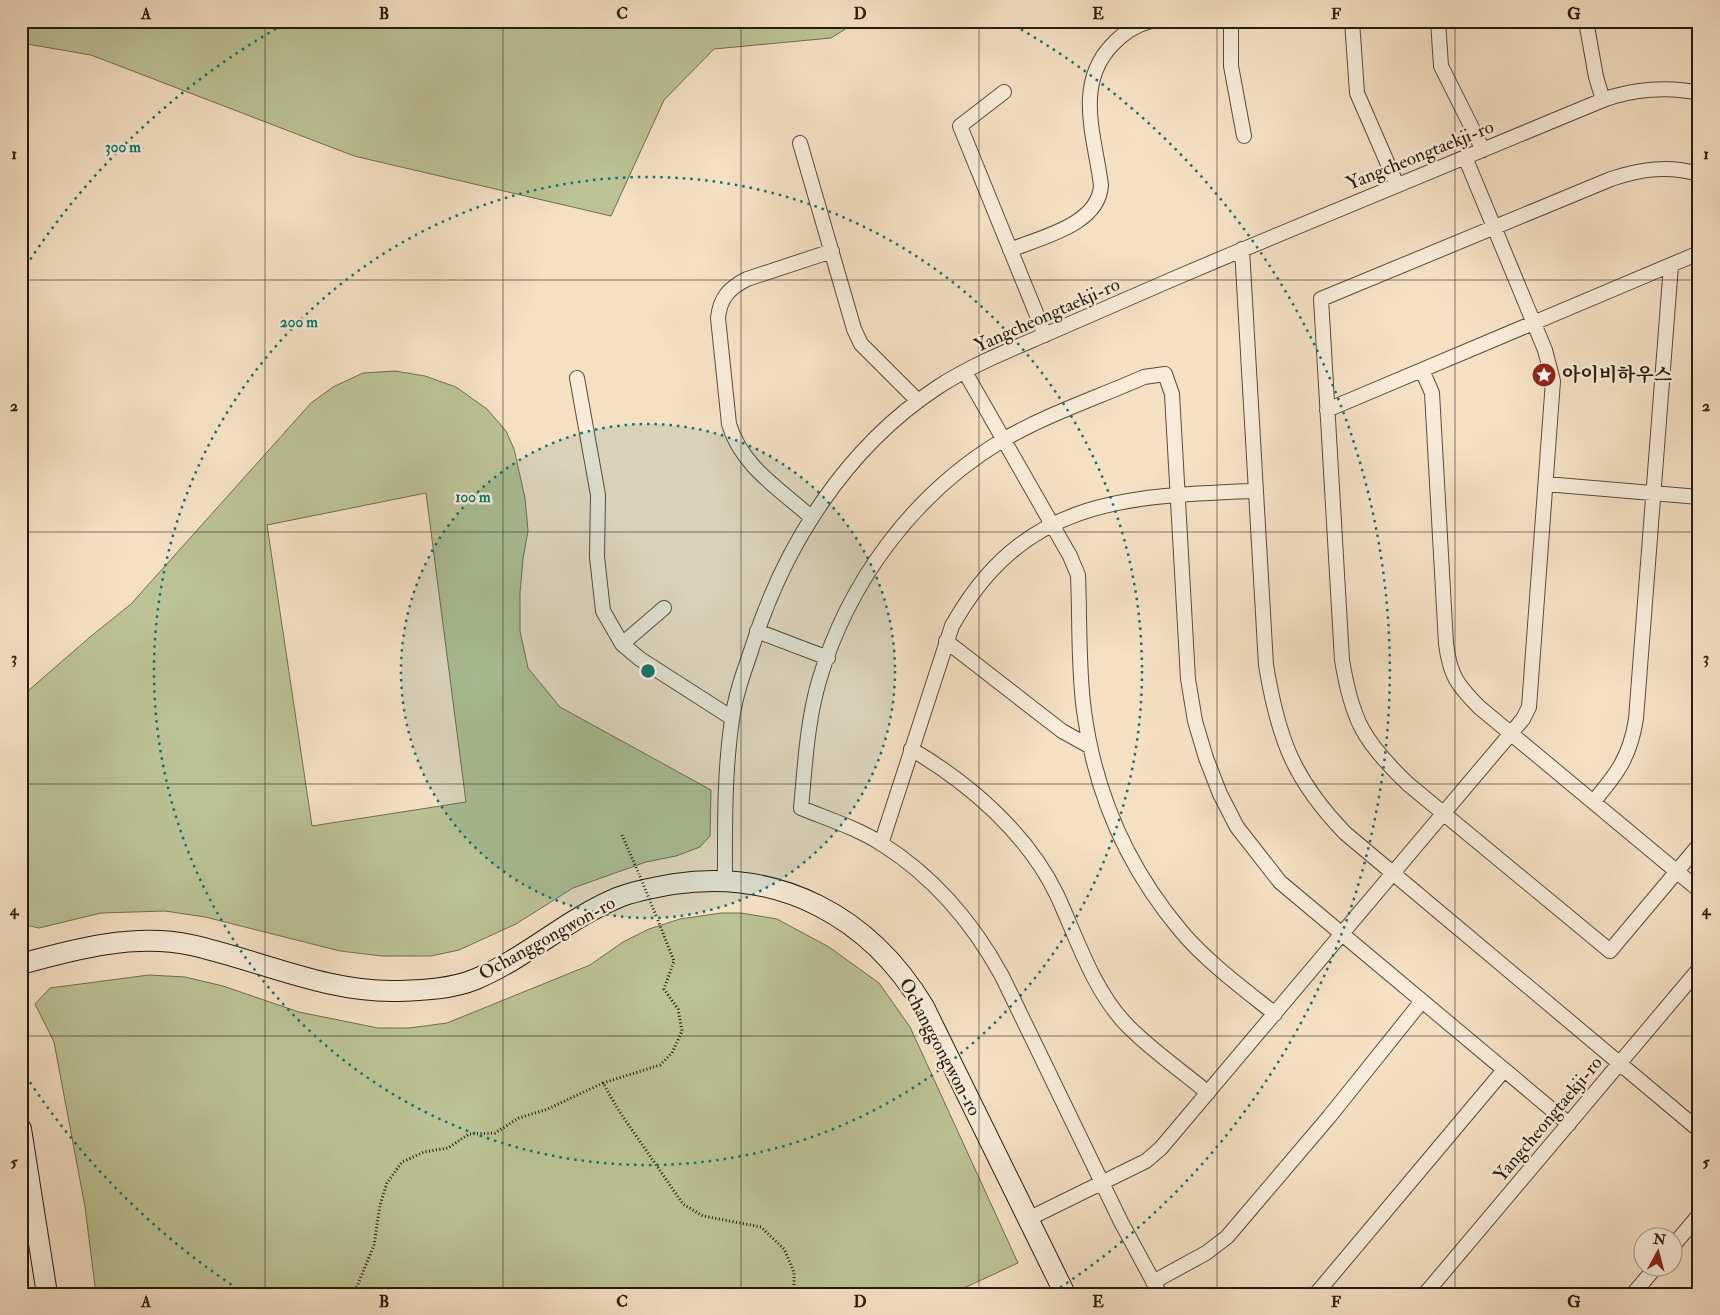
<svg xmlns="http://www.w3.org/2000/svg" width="1720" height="1315" font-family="'IM FELL Double Pica','Noto Serif KR',serif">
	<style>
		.green { fill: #bbc295; stroke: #716e52; fill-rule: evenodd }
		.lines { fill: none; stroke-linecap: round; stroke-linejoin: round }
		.street-casing { stroke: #5a4c3c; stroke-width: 16 }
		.secondary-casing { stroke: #271b0e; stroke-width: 22 }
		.path { stroke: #271b0e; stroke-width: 3; stroke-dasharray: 1 2.5; stroke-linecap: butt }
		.street { stroke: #f8ebd9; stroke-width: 14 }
		.secondary { stroke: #f8ebd9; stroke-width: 20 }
		.path-bridge { stroke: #271b0e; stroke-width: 3; stroke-dasharray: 1 2.5; stroke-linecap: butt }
		.grid { fill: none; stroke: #271b0e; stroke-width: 1; stroke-opacity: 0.55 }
		.ring { fill: none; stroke: #0f766e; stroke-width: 2.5; stroke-dasharray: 2.5 5 }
		.labels { text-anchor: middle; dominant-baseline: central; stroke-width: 4.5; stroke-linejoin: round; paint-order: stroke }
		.street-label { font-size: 19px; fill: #271b0e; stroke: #f8ebd9 }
		.poi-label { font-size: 19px; font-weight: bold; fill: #271b0e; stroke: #f8ebd9; text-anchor: start }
		.centre { fill: #0f766e; stroke: #f8ebd9; stroke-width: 2.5 }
		.ring-label { font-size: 15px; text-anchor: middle; font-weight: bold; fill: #0f766e; stroke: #f8ebd9; stroke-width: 4.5; stroke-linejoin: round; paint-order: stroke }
		.neatline { fill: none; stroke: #271b0e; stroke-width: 2 }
		.grid-label { font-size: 16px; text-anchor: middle; font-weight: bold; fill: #271b0e }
	</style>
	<rect width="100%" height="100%" fill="#f5e0c4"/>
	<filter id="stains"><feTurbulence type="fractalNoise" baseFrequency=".004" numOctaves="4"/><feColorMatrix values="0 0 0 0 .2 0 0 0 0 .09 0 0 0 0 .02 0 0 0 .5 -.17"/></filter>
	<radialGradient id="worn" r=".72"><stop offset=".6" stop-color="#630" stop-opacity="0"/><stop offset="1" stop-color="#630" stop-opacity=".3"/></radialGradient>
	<!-- green -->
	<path class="green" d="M21,21H858L831,38L714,49L664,100L611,216L354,156L91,55L21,43Z
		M395,371L425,376L456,387L487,409L506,431L514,449L525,498L528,531L523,559L520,593V631L528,668L560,707L711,790L710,836L700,847L676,856L646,862L573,888L516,924L459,950L431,956H382L340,951L205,917L165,911L101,913L39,928L21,924V697L90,637L131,604L311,403L333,387L363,373ZM426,493L466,802L312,826L267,525Z
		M721,913H741L777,919L829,947L879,983L910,1027L1018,1263L951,1294H96L85,1207L54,1042L35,1004L50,988L149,975L185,977L223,986L299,1012L378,1028H409L447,1023L590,965L623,942L649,929L680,919Z"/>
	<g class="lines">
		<defs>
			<path id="street" d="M1231,21V66L1244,136
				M1352,21L1357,93L1397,185
				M1438,21L1441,66L1483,150
				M1586,21L1596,77L1603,100
				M1004,92L960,126L1045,335
				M800,143L854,329L861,344L918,401
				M1699,174C1668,165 1641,169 1611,179L1321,299L1342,660C1352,721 1364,742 1408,784L1610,951L1699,845
				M1242,249L1266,665C1278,738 1293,779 1345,833L1699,1130
				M1010,250C1041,237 1099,225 1101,185C1095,137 1074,85 1112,45C1123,33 1135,25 1151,21
				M1422,370L1432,393L1446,644C1450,675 1457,685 1479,707L1699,890
				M965,372L1070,556L1078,575C1080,620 1078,667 1084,711C1095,793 1128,868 1181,931C1206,961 1244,989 1275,1014
				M577,378L598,495L597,557L603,611L622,644L640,659L732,718
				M1327,410L1699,253
				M1546,484L1699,497
				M812,518C781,490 741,466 729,424L718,318C720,298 729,288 747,279L832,251
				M757,631L828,658
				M946,641L1062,731L1089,746
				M622,644L664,608
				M911,749C969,783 1027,833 1057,895C1076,936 1092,987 1124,1022C1148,1048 1181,1070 1208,1093
				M1593,802C1617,774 1630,757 1636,719L1671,265
				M881,844L952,626C1023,499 1124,496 1255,491
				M725,882C725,828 724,774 732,720C735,697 743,674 751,651C783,547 845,448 938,387C970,366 1007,351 1042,336C1086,317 1129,298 1173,279C1316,218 1460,159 1603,100C1632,89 1669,86 1699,93
				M1028,1219L1146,1161L1161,1148L1523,719L1529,707L1553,381L1545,350L1465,157
				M1672,1247L1699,1215
				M1153,1282L1206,1253L1227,1237L1329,1117L1422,1001
				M1160,1294L1121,1222L1002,976C973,923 934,877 882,844C857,828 828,819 801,808C805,766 807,722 819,681C848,582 914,493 1003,440C1045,415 1099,397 1144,377L1165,374L1172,394L1188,679L1195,721L1206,758L1220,794L1237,827L1280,882L1569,1124
				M1316,1294L1504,1070
				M1425,1294L1699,969
				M1633,1294L1655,1268"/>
			<path id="secondary" d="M21,964C75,949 135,933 191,945C259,960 327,993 398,991C424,990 452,989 476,979C526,958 567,919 617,898C634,891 656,887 674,884C780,868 870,917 924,1007L1065,1294
				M21,1129L47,1294"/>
		</defs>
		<!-- street casing -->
		<use href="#street" class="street-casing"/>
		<!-- secondary casing -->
		<use href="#secondary" class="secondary-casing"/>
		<!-- path -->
		<path class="path" d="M622,835L639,874
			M603,1083L660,1065L672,1053L682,1031L678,1009L664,989L674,961L657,918
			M354,1294L374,1245L380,1205L387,1183L402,1162L424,1152L448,1148L469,1134L495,1133L519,1118L548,1109L603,1083L619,1111L683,1204L703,1216L761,1227L784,1249L794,1272V1294"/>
		<!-- street -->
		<use href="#street" class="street"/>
		<!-- secondary -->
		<use href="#secondary" class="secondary"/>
		<!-- path-bridge -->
		<path class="path-bridge" d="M640,876L657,918"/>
	</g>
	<!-- grid -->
	<path class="grid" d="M265,21V1294M503,21V1294M741,21V1294M979,21V1294M1217,21V1294M1455,21V1294M21,280H1699M21,532H1699M21,784H1699M21,1036H1699"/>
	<!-- distance rings -->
	<circle cx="648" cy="671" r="247" fill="#0f766e" fill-opacity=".12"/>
	<g class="ring">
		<circle cx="648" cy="671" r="247"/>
		<circle cx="648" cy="671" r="494"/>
		<path d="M244 1293A742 742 0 0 1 22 1070M22 272A742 742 0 0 1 288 22M1008 22A742 742 0 0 1 1052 1293"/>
	</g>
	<!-- icons -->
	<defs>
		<symbol id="sight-disc" viewBox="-11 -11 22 22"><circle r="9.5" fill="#8f2418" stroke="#f8ebd9"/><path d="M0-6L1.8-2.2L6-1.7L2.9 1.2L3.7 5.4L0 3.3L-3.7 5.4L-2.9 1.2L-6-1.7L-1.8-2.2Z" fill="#fff"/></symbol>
	</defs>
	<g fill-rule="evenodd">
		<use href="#sight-disc" x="1530" y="361" width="28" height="28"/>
	</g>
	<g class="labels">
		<!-- street labels -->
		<g class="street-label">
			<text transform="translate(1420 155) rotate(-22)">Yangcheongtaekji-ro</text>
			<text transform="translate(1047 315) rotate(-24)">Yangcheongtaekji-ro</text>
			<text transform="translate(547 938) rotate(-29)">Ochanggongwon-ro</text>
			<text transform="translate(940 1047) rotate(62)">Ochanggongwon-ro</text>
			<text transform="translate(1548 1119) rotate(-50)">Yangcheongtaekji-ro</text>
		</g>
		<!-- poi labels -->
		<g class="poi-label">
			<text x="1562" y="375">아이비하우스</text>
		</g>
	</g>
	<circle cx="648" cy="671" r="8" class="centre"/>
	<g class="ring-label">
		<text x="123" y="152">300 m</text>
		<text x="299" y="327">200 m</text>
		<text x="473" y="502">100 m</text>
	</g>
	<!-- margin -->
	<rect width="1720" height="1315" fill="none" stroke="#f5e0c4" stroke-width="55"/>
	<!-- north arrow -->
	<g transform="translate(1658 1252) rotate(7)"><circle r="24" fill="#f8ebd9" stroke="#a49888"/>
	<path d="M0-4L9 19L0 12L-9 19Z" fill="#8f2418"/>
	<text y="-8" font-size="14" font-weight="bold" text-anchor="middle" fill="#271b0e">N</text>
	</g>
	<rect x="28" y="28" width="1664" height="1260" class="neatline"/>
	<g class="grid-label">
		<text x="146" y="19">A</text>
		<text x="384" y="19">B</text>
		<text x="622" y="19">C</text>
		<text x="860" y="19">D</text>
		<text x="1098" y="19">E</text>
		<text x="1336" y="19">F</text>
		<text x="1574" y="19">G</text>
		<text x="14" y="159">1</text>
		<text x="1706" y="159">1</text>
		<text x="14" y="411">2</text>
		<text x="1706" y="411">2</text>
		<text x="14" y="663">3</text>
		<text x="1706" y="663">3</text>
		<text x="14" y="915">4</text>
		<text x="1706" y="915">4</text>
		<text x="14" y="1167">5</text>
		<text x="1706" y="1167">5</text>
		<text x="146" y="1307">A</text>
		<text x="384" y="1307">B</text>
		<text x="622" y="1307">C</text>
		<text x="860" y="1307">D</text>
		<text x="1098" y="1307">E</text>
		<text x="1336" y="1307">F</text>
		<text x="1574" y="1307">G</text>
	</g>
	<rect width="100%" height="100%" filter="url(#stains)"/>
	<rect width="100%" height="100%" fill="url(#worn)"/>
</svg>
